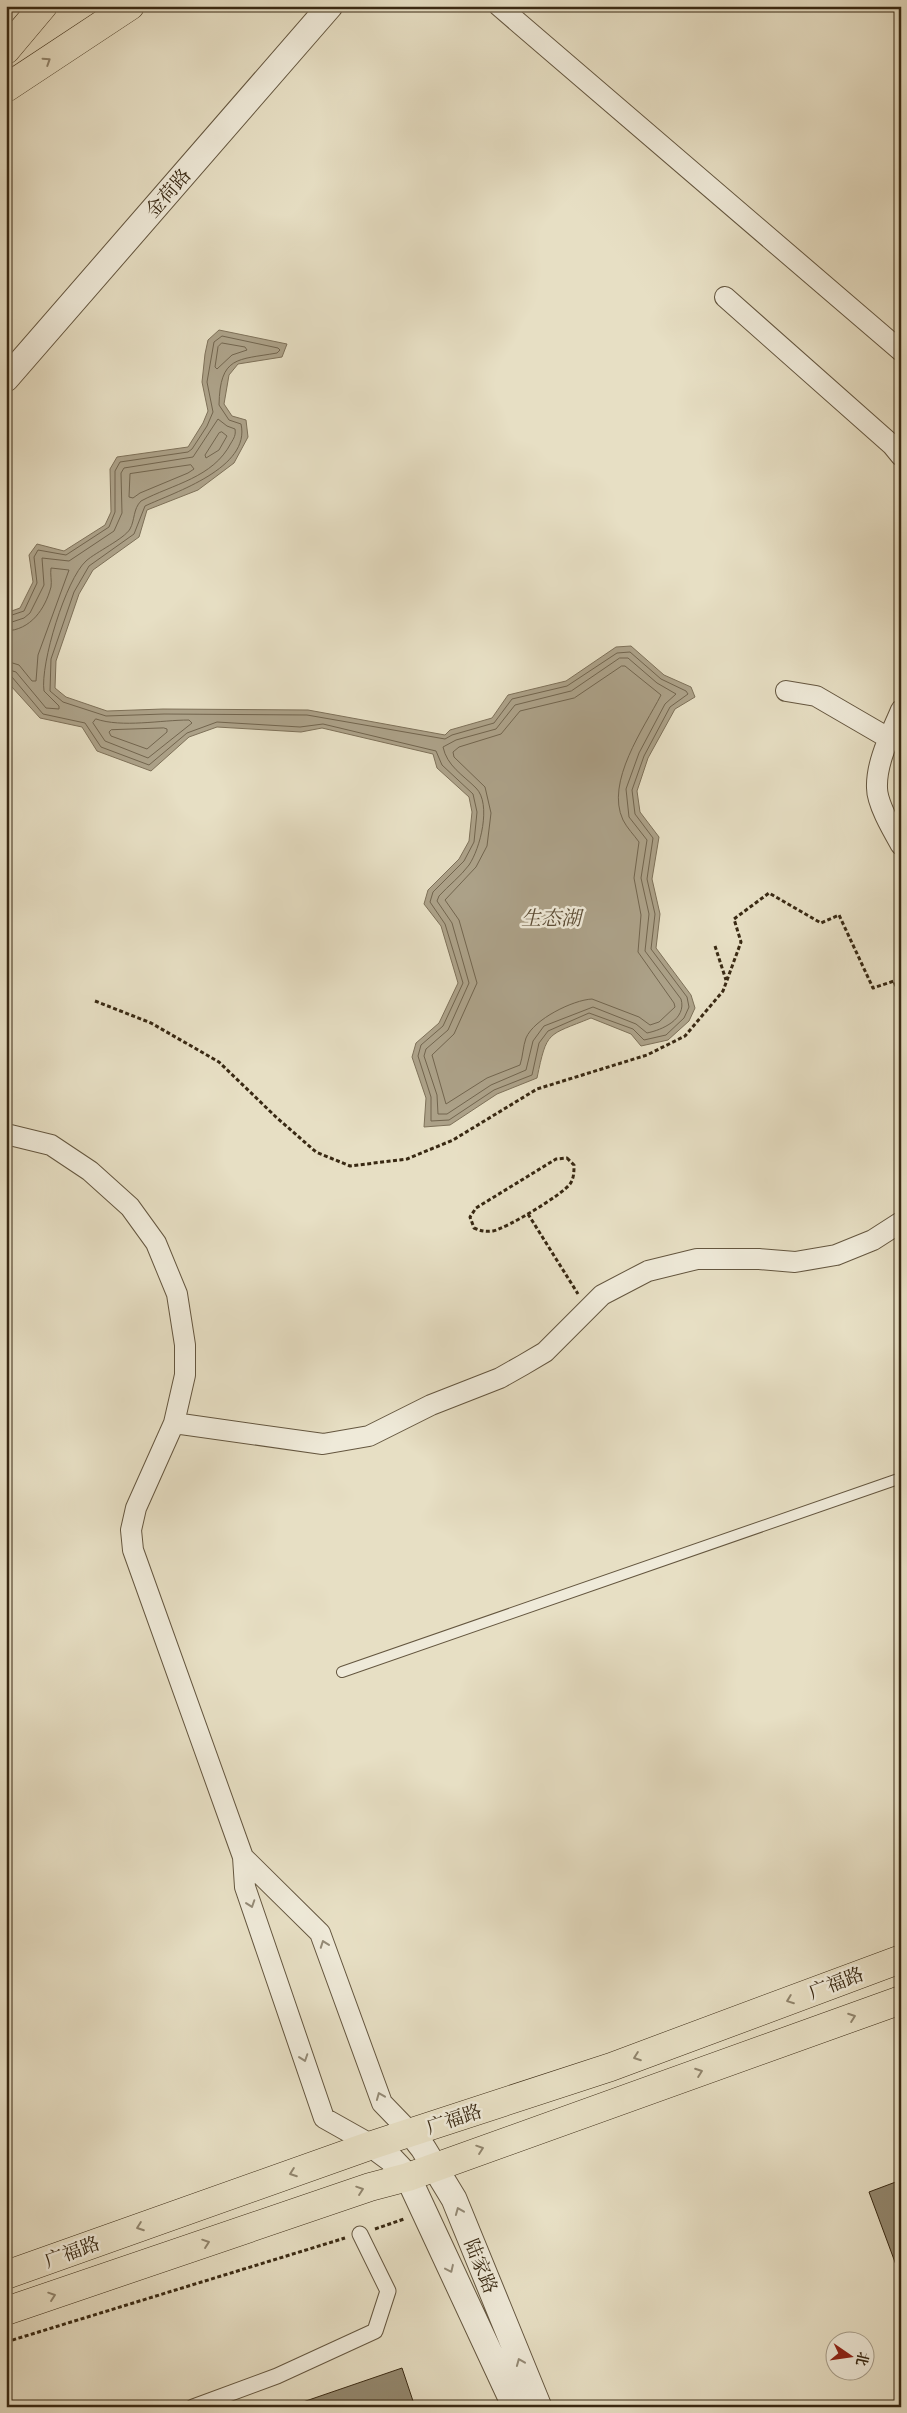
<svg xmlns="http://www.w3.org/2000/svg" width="907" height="2413" font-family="'EB Garamond','Noto Serif SC',serif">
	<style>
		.water { fill: #aca188; stroke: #7e7159 }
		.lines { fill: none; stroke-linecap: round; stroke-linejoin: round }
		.shore { stroke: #72654e; stroke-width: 1 }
		.building { fill: #93886f; stroke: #392913 }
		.service-casing { stroke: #64563f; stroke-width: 12 }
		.pedestrian-casing { stroke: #64563f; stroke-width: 17 }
		.minor-casing { stroke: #64563f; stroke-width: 22 }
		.tertiary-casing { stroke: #64563f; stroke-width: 27 }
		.primary-casing { stroke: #392913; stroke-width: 29 }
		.motorway-casing { stroke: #392913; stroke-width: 29 }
		.path { stroke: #392913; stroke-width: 3; stroke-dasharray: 4 2.5; stroke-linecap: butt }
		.service { stroke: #efead9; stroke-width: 10 }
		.pedestrian { stroke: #efead9; stroke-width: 15 }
		.minor { stroke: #efead9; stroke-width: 20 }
		.tertiary { stroke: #efead9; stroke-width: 25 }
		.primary { stroke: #e7dfc4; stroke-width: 28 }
		.motorway { stroke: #e7dfc4; stroke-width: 28 }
		.oneway { stroke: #90846c }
		.oneway2 { stroke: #948a76 }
		.labels { text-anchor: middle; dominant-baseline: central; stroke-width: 5; stroke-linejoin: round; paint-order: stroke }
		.street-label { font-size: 19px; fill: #392913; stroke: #efead9 }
		.water-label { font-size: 20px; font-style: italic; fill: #5c4d36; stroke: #efead9 }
	</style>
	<rect width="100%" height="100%" fill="#e7dfc4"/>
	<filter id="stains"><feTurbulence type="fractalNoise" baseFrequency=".004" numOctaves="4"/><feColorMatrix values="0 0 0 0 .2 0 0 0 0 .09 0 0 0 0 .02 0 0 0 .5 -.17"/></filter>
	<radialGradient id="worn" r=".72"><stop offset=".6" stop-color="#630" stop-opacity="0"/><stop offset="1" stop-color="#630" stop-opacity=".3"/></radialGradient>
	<!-- water -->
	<path class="water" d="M219,330L287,344L282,357L238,364L229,375L224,404L232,416L246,420L248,437L234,463L198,490L147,510L139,537L93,570L79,594L56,661L55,688L66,697L107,711L163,709L308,710L445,735L450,730L492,718L508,695L566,681L616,647L631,646L664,675L691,687L695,697L675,709L648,758L637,791L640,812L659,837L652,879L660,914L656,948L691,995L695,1008L689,1021L668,1040L641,1046L631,1034L591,1018C547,1036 547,1030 537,1078L497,1094L450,1125L424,1127L426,1098L412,1057L416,1043L439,1023L458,983L441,926L424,904L428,890L459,859L469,841L472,812L469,797L437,768L433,754L322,728L301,732L217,727L189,737L151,771L97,751L82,727L40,718L11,686L6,675V613L20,608L33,582L29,555L37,544L64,551L105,525L111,512L110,469L117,457L188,447L203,423L208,411L202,382L205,354L208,340Z"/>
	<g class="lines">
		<!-- shore -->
		<path class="shore" d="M222,343L245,347L247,350L232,355L217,369L215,367L218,347Z
			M222,432L227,436L219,450L206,458L205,455L219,433Z
			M191,465L194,469L188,473L140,493L133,498L129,497L130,474Z
			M6,617L24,611L37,583L34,557L38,550L66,555L109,527L115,512V471L120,462L188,452L192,449L207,426L213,412L207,382L214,342L222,336L278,348L280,350L277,353C237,360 220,356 219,405L229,420L241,424C251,468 175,492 145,506L134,534L89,566L74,592L51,659L50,691L63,702L106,716L164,714L307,715L445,739L452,735L494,723L512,699L567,686L617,653L630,652L661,679L686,691L688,694L670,707L644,756L632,790L635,814L653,838L647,879L655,914L651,949L687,997L689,1007L684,1018L666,1035L644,1040L633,1029L589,1013L548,1031L539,1043L532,1075L494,1090L449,1120L431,1121V1097L418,1056L421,1045L443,1026L463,983L445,924L430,902L433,892L464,861L474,842L477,812L473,794L442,765L436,751L323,724L300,727L217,722L187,733L149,765L101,747L85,723L43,714L12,677L6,675
			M6,624L24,618L30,613L44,585L42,558L69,561L114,531L122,513L121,473L124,468L193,457L218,419L227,426L235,429C236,435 234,438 231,443C213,478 173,484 141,501C133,509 135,520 130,529C124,539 96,552 86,561C66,579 40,664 44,691L59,706V709L46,708L16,672L6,669
			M6,631C31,630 45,609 51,587C52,581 50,574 51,568L69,570L38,655L36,681H32L19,665L6,661
			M620,658H628L657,683L676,694L665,704L639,753L626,789L629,817L647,840L641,878L649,914L645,951L681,999C687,1019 662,1030 647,1033L636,1024L593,1007L544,1026L533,1041L526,1070L491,1085L447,1114H438L437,1095L424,1056L426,1049L448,1030L469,983L452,923L437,901L439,896C448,886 461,876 469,865C480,849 492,804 476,788C463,775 447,766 443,747L456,740L496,729L515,705L571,691Z
			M622,666H625L661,695C644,728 605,782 623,820C627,828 634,835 639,842L634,878L641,915L638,952L674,1003L675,1007L659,1022L650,1025L639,1017L592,999C573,1000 534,1019 526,1038C523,1046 523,1056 520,1065L487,1078L446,1104L432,1055L454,1034L477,983L459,920L445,900L476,867L487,846L491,813L485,787L454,757L453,752L459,747L501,734L520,711L574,698Z
			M96,719C122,728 161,720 189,720L192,723L148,758L105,741L93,723Z
			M164,728L167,729V732L147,749L111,736L109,732L111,730Z"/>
	</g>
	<!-- building -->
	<path class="building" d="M901,2180V2273H899L869,2192Z
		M402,2368L415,2407H297V2404Z"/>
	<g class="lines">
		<defs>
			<path id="service" d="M342,1672L901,1478"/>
			<path id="pedestrian" d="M193,2407L277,2376L375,2331L388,2291L360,2234"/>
			<path id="minor" d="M499,6L901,351
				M725,297L892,445L901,456
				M786,691L816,696L890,739
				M901,710C891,734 876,762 877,788C877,804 893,831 901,845
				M6,1134L51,1145L90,1171L130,1207L156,1243L177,1294L185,1345V1375L174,1423L136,1508L131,1530L133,1550L243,1857L245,1887L324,2118L372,2145
				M174,1423L323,1444L369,1436L431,1405L500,1378L523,1365L545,1352L602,1295L648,1271L697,1259H759L795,1262L836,1255L873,1240L901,1222
				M243,1857L320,1933L382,2103L411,2133"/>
			<path id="tertiary" d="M6,379L330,6
				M411,2133L423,2148L454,2199L539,2407
				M372,2145L391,2159L408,2177L515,2407"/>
			<path id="primary" d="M6,2275L372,2145L611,2067L901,1959
				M6,2311L370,2187L408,2177L901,2000"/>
			<path id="motorway" d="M6,50L43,6
				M6,88L130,6"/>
		</defs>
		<!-- service casing -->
		<use href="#service" class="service-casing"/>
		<!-- pedestrian casing -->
		<use href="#pedestrian" class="pedestrian-casing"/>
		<!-- minor casing -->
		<use href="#minor" class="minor-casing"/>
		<!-- tertiary casing -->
		<use href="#tertiary" class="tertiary-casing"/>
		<!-- primary casing -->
		<use href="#primary" class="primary-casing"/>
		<!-- motorway casing -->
		<use href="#motorway" class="motorway-casing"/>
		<!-- path -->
		<path class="path" d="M715,946L726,980
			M95,1001L151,1023L219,1062L276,1117L316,1152L350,1166L407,1159L453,1140L537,1089L647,1055L685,1036L723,991L741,942L734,919L769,893L821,923L839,915L873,988L894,981L897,989
			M567,1158L574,1165C574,1172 574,1178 570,1184C562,1195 507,1228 493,1231C485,1232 481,1231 474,1228L470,1217L476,1208L556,1159Z
			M528,1214L578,1294
			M375,2229L404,2219
			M6,2342L345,2238"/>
		<!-- service -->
		<use href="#service" class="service"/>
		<!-- pedestrian -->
		<use href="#pedestrian" class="pedestrian"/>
		<!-- minor -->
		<use href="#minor" class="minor"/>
		<!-- tertiary -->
		<use href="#tertiary" class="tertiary"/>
		<!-- primary -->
		<use href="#primary" class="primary"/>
		<!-- motorway -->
		<use href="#motorway" class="motorway"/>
	</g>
	<!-- one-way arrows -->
	<defs><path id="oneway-chevron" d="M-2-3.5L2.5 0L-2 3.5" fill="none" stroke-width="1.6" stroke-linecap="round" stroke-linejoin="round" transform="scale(1.25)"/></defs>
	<g class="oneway">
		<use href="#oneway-chevron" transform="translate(47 61) rotate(-33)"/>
		<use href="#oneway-chevron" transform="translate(790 2000) rotate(159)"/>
		<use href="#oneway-chevron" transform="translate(852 2017) rotate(-20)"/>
		<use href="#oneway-chevron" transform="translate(637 2057) rotate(160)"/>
		<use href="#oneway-chevron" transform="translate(699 2072) rotate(-20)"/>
		<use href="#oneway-chevron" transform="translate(480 2149) rotate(-19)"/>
		<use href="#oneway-chevron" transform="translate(293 2173) rotate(160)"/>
		<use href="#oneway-chevron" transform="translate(360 2190) rotate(-19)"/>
		<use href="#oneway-chevron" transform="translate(140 2227) rotate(160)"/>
		<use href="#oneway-chevron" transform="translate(206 2243) rotate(-19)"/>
		<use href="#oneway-chevron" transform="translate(52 2296) rotate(-19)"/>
	</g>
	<g class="oneway2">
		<use href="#oneway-chevron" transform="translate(251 1904) rotate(71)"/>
		<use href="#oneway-chevron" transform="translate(324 1944) rotate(-110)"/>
		<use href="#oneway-chevron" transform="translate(304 2058) rotate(71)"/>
		<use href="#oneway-chevron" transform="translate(380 2096) rotate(-112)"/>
		<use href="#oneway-chevron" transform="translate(459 2211) rotate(-112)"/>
		<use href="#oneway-chevron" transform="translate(450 2269) rotate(65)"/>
		<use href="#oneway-chevron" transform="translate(520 2362) rotate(-112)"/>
	</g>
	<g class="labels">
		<!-- street labels -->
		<g class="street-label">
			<text transform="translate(168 193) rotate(-49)">金荷路</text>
			<text transform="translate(836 1983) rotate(-21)">广福路</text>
			<text transform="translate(454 2119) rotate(-18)">广福路</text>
			<text transform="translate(72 2252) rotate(-20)">广福路</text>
			<text transform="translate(481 2266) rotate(68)">陆家路</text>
		</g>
		<!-- water labels -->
		<g class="water-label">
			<text x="551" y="918">生态湖</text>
		</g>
	</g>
	<!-- margin -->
	<rect width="907" height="2413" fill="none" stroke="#e7dfc4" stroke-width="25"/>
	<rect x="8" y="8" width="892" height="2398" fill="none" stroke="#392913" stroke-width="2.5"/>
	<rect x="12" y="12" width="882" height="2388" fill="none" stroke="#392913"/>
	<!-- north arrow -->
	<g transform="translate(850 2356) rotate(103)"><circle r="24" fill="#efead9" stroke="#a69d8a"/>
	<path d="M0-4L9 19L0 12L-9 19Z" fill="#8f2418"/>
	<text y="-8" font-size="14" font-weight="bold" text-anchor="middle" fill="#392913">北</text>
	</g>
	<rect width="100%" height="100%" filter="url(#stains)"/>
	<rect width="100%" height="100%" fill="url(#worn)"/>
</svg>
